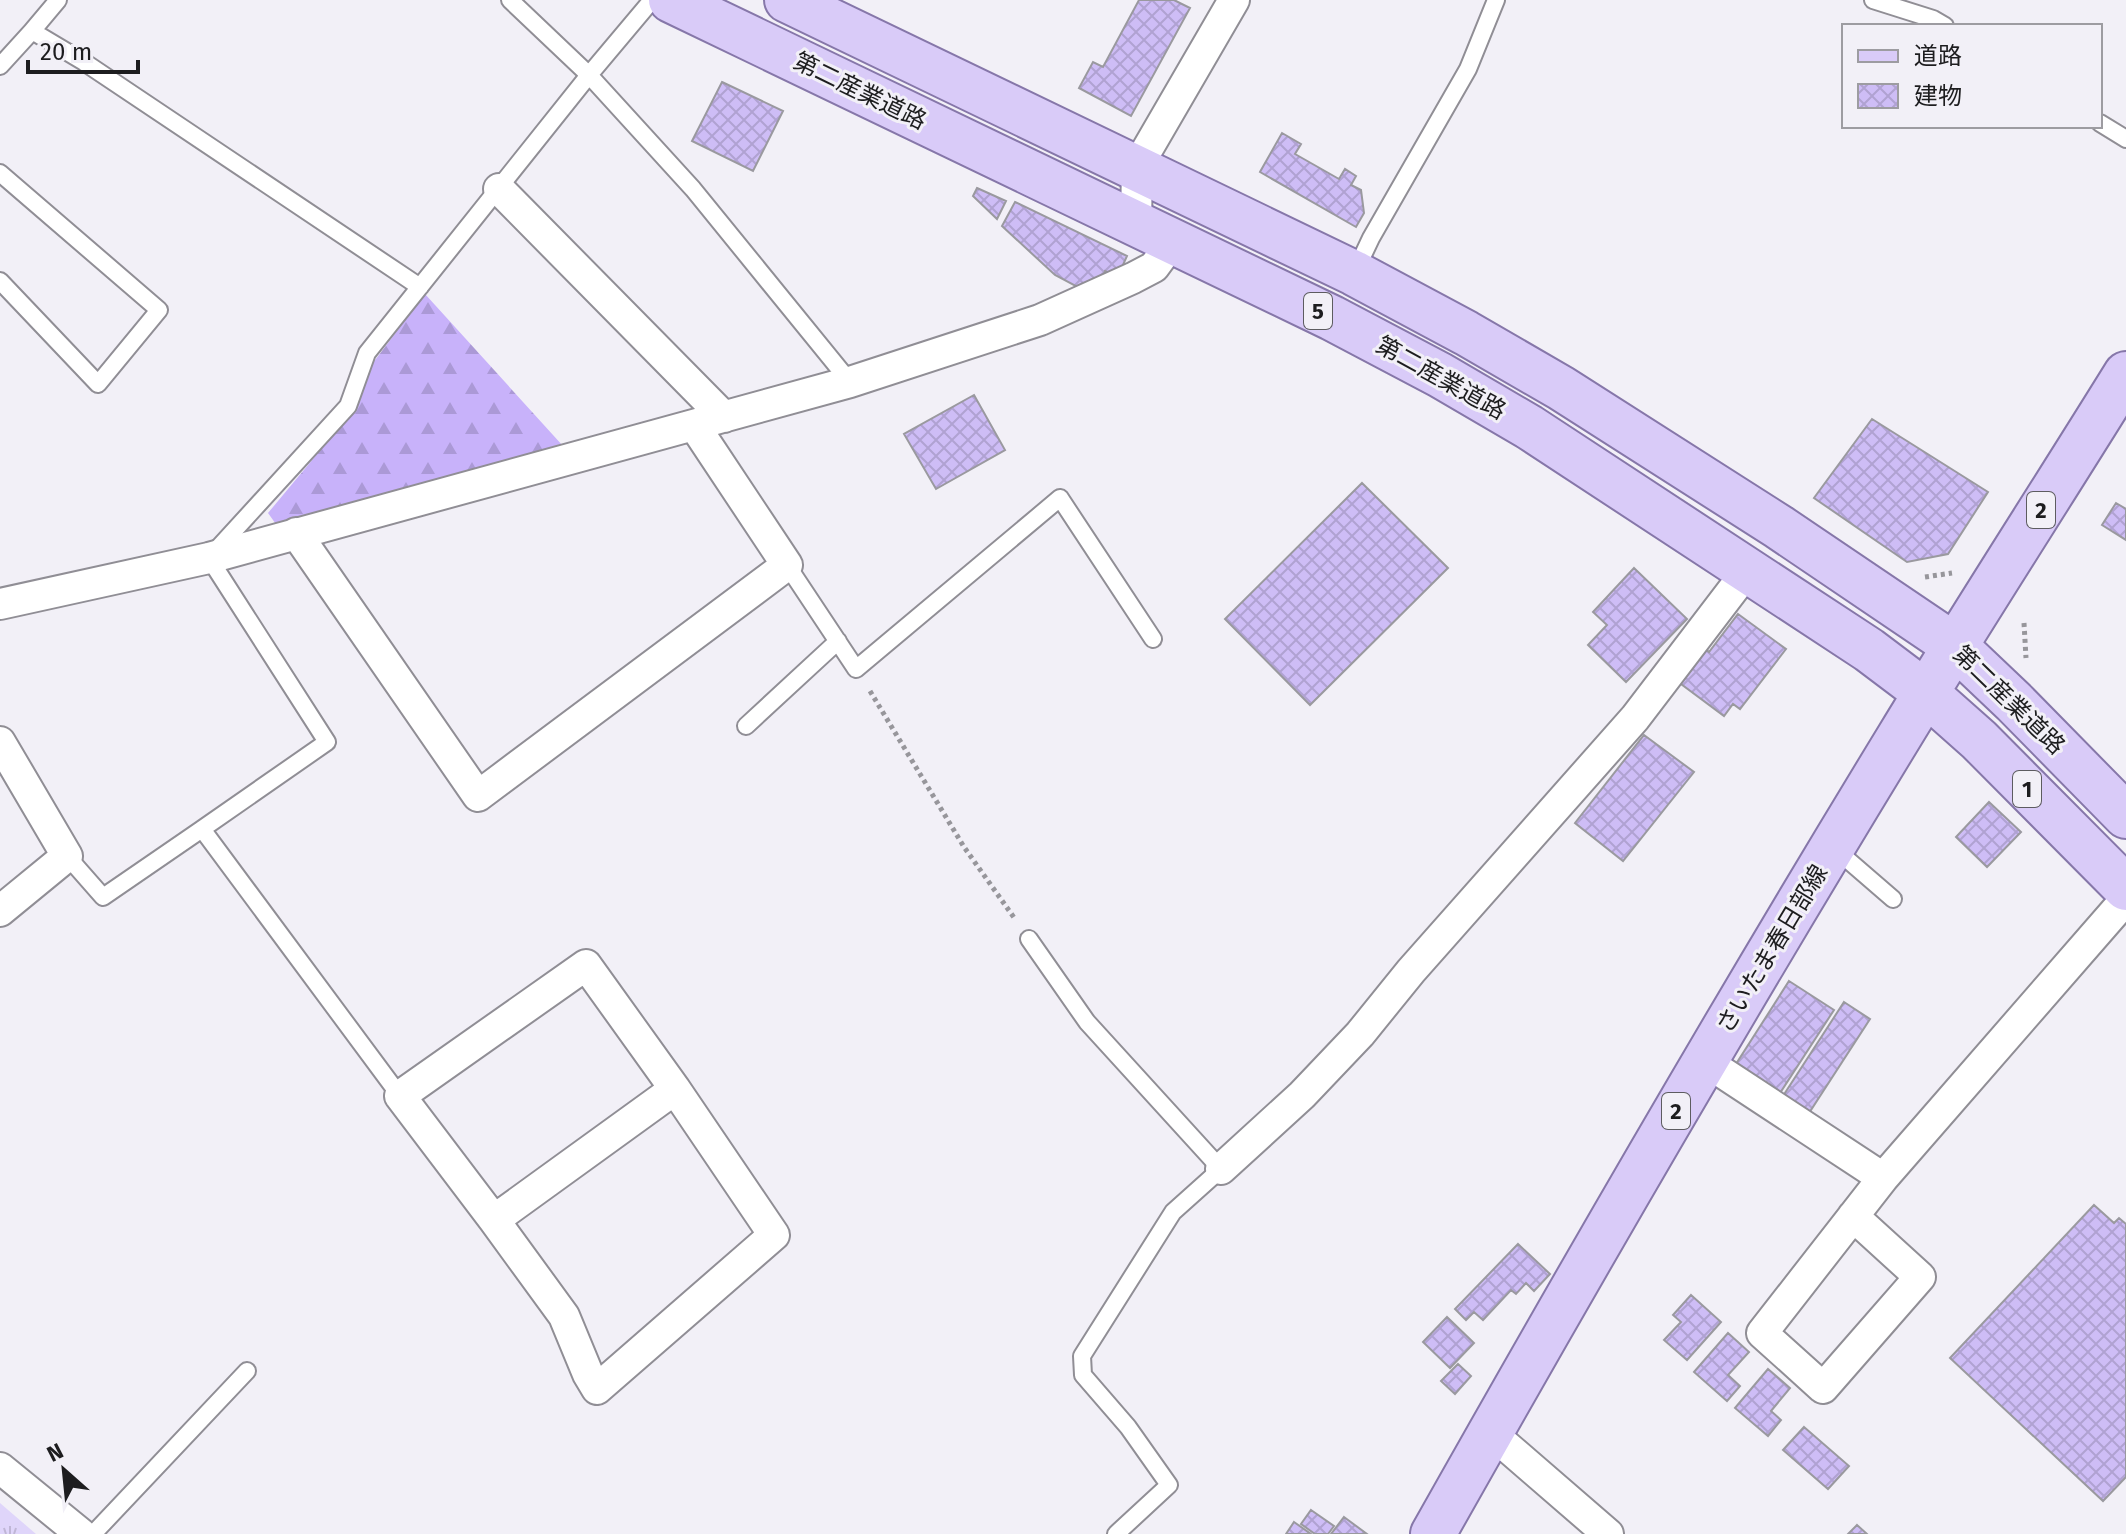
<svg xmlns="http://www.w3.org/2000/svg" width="2126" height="1534" font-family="'Fira Sans','Noto Sans JP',sans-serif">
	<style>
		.forest { fill: url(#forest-firs) }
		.park { fill: url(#park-tufts) }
		.building { fill: url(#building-cross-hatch); stroke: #9a999f; stroke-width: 2 }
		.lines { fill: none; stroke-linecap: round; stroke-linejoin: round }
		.service-casing { stroke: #908e95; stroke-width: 20 }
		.minor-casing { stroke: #908e95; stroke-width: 34 }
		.primary-casing { stroke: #8677a9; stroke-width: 48 }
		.path { stroke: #97969b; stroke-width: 5; stroke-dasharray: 4 4; stroke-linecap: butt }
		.service { stroke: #fff; stroke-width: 16 }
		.minor { stroke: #fff; stroke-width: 30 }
		.primary { stroke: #d9cbf8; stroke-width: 44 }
		.labels { text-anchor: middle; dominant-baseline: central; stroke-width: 6; stroke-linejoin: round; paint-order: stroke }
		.shield { fill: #f2f0f7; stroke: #5d5c60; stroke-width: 2 }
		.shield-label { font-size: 22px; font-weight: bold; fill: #1d1d1f }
		.street-label { font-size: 24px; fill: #1d1d1f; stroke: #f2f0f7 }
	</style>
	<defs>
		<pattern id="forest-firs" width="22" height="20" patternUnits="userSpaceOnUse" patternTransform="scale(2)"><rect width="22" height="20" fill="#c8b2fa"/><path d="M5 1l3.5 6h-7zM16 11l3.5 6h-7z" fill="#ab99d6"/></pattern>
		<pattern id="park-tufts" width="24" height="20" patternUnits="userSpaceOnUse" patternTransform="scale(2)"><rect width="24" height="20" fill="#dfd5fa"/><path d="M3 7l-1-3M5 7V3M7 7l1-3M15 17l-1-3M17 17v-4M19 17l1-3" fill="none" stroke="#bfb6d6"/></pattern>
		<pattern id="building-cross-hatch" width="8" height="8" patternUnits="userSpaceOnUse" patternTransform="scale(2)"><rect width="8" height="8" fill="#cebdf6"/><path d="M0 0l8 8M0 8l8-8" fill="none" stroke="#b0a2d2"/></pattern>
	</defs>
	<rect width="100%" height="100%" fill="#f2f0f7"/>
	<!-- forest -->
	<path class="forest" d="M425,294L563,446L278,527L268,513L353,411L363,376Z"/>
	<!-- park -->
	<path class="park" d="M0,1503L36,1534H0Z"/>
	<!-- building -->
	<path class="building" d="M1139,0H1174L1190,8L1131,116L1079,88L1093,62L1103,67Z
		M722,82L783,111L753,171L692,141Z
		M1282,133L1301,144L1295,154L1339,179L1345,169L1356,176L1351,185L1361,190L1364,213L1356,227L1260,172Z
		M977,188L1006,201L997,219L973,196Z
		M1015,202L1127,256L1118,276L1105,271L1099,286L1085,291L1055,275L1002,226Z
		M974,395L1005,450L936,489L904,434Z
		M1872,419L1988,492L1948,554L1907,562L1814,498Z
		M1362,483L1448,568L1310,705L1225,619Z
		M2116,503L2126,509V540L2102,525Z
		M1634,568L1687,619L1626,682L1588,645L1607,625L1593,612Z
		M1738,614L1786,649L1740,709L1733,704L1724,716L1677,681L1703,647L1709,652Z
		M1644,735L1694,772L1623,861L1575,823Z
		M1989,802L2021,832L1987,867L1956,837Z
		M1789,981L1834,1010L1780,1093L1736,1064Z
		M1844,1002L1870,1019L1809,1113L1783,1096Z
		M2094,1205L2114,1223L2119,1218L2126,1224V1477L2103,1501L1950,1358Z
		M1518,1244L1550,1274L1534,1291L1526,1283L1516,1294L1511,1290L1483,1320L1474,1312L1466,1320L1455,1309Z
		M1691,1295L1721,1322L1687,1360L1664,1340L1681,1322L1673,1315Z
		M1447,1317L1474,1343L1450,1368L1423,1342Z
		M1728,1333L1749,1352L1728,1375L1740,1386L1727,1401L1694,1372Z
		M1458,1364L1471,1376L1455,1394L1441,1381Z
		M1768,1369L1790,1388L1771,1411L1781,1420L1768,1436L1735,1408Z
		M1804,1427L1849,1466L1828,1489L1783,1450Z
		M1311,1510L1334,1526L1328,1534H1315L1301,1524Z
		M1344,1517L1367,1534H1331Z
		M1294,1522L1311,1534H1286Z
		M1857,1525L1867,1534H1848Z"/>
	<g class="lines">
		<defs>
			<path id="service" d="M510,0L589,75L693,189L850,382
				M1873,0L1933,19L1945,26
				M32,31L58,0
				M0,66L32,31L84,62L420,287
				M2100,123L2126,139
				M0,173L159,310L98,384L0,281
				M1355,272L1371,238L1468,69L1496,0
				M787,565L856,669L1060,498L1153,639
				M746,726L838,641
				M1834,848L1893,899
				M67,856L103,897L202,829
				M1029,939L1087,1022L1221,1169L1173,1212L1082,1356L1083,1375L1128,1427L1169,1485L1116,1534
				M400,1096L202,829L327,742L209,558L348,406L367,353L589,75L652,0
				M93,1534L247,1371"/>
			<path id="minor" d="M499,189L724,417
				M1136,223L1137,167L1234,0
				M296,533L478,796L787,565L694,425
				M0,604L209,558L850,382L1040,320L1133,278L1154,267L1173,241
				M0,742L67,856L0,911
				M1705,1061L1883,1178L2126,899
				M1221,1169L1302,1095L1360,1034L1411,971L1635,718L1748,570
				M1853,1216L1920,1277L1823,1388L1762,1333L1883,1178
				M494,1220L675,1089L586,965L400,1096L494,1220L564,1316L588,1374L597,1389L774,1235L675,1089
				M1490,1432L1608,1534
				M0,1468L81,1534"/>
			<path id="primary" d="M671,0L1332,318L1440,375L1529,427L1869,650L1926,693L1979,740L2126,888
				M787,0L1354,273L1466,333L1561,388L1779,527L1955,646L2014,702L2126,816
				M1433,1534C1584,1266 1739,999 1899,737C1973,615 2051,495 2126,374"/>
		</defs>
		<!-- service casing -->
		<use href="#service" class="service-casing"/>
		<!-- minor casing -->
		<use href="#minor" class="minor-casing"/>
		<!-- primary casing -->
		<use href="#primary" class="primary-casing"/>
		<!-- path -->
		<path class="path" d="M1925,577L1952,573
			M2024,623L2026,658
			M870,691L964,847L1015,919"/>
		<!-- service -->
		<use href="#service" class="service"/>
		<!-- minor -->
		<use href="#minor" class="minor"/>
		<!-- primary -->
		<use href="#primary" class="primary"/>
	</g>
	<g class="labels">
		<!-- shield labels -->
		<g class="shield">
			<rect x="1304" y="293" width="28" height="36" rx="6"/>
			<rect x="2027" y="492" width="28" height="36" rx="6"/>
			<rect x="2013" y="771" width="28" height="36" rx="6"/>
			<rect x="1662" y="1093" width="28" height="36" rx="6"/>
		</g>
		<g class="shield-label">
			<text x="1318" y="311">5</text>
			<text x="2041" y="510">2</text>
			<text x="2027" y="789">1</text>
			<text x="1676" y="1111">2</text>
		</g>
		<!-- street labels -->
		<g class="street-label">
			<text transform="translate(860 91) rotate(26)">第二産業道路</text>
			<text transform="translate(1441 378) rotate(29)">第二産業道路</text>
			<text transform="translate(2009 700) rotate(44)">第二産業道路</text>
			<text transform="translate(1772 949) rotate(-59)">さいたま春日部線</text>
		</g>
	</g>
	<!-- legend -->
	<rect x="1842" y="24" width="260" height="104" fill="#f2f0f7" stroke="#9d9ca1" stroke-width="2"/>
	<rect x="1858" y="50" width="40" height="12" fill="#d9cbf8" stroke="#9d9ca1" stroke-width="2"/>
	<text x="1914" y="64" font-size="24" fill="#1d1d1f">道路</text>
	<rect x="1858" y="84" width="40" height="24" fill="url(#building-cross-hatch)" stroke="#9d9ca1" stroke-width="2"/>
	<text x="1914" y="104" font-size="24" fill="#1d1d1f">建物</text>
	<!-- north arrow -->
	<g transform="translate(64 1470) rotate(333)" stroke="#f2f0f7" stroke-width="6" paint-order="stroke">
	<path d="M0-6L14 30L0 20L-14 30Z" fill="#1d1d1f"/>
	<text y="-12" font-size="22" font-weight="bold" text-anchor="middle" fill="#1d1d1f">N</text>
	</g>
	<!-- scale -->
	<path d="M28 60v12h110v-12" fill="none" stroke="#1d1d1f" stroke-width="4"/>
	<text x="40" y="60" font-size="24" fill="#1d1d1f" stroke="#f2f0f7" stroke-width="6" paint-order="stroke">20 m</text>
</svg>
